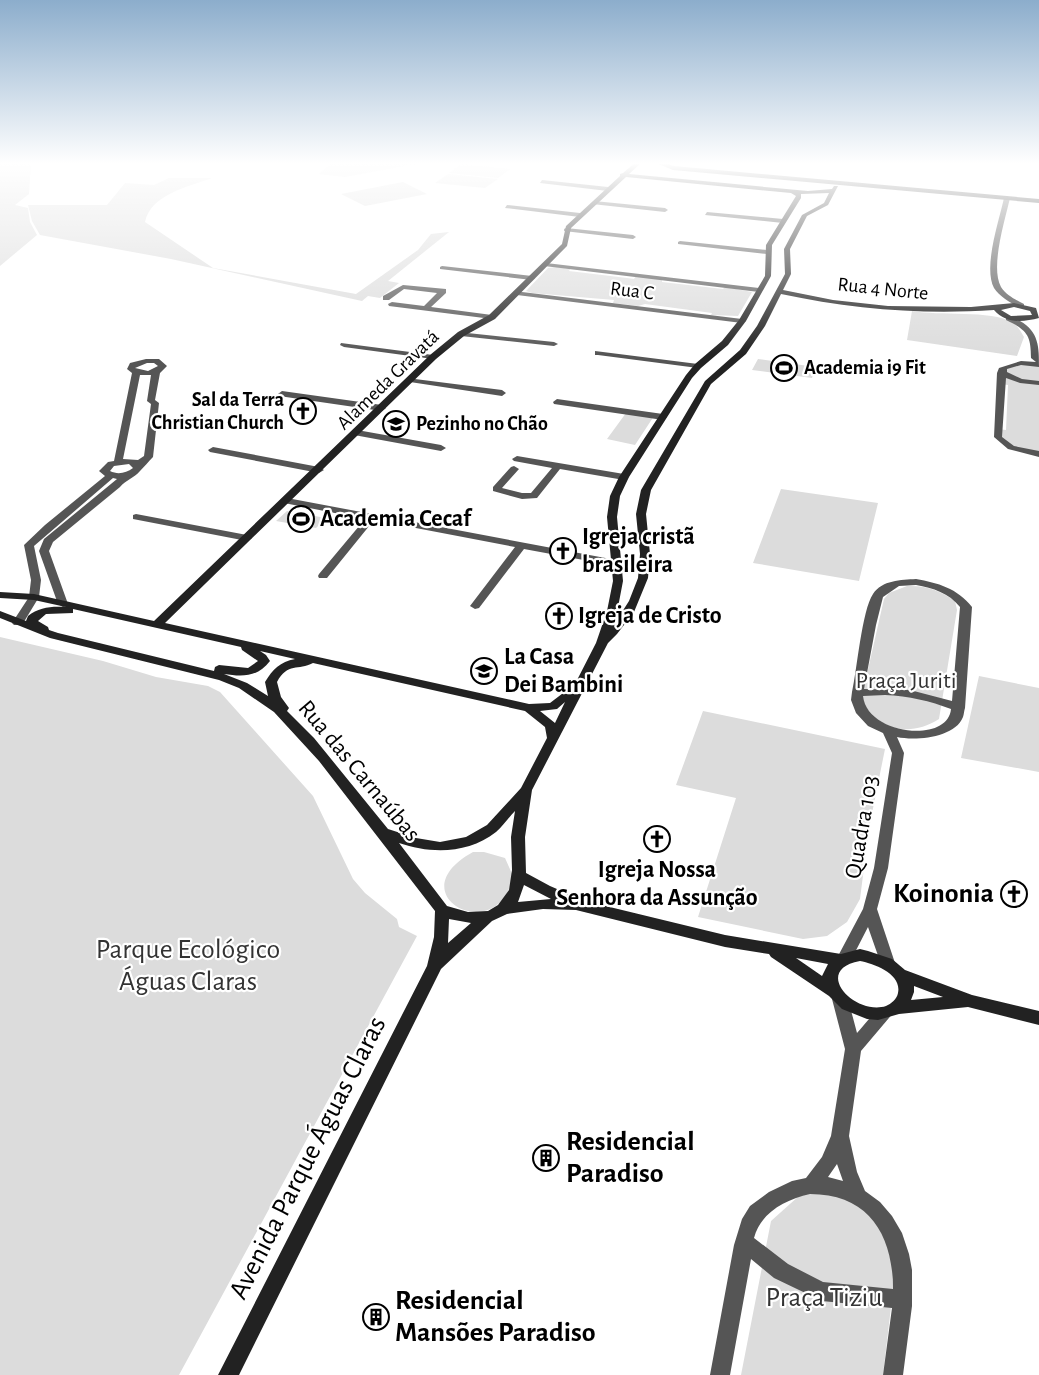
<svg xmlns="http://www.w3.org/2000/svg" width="1039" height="1375" font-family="'Alegreya Sans',sans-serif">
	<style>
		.green { fill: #dcdcdc }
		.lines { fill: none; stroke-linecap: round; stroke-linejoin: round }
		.street { fill: #555; fill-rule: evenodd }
		.secondary { fill: #222; fill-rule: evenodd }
		.labels { text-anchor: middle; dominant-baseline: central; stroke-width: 4.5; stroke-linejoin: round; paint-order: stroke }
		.far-street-label { font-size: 20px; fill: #000; stroke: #fff }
		.far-poi-label { font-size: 20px; font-weight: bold; fill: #000; stroke: #fff; text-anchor: start }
		.poi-label { font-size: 24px; font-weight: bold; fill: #000; stroke: #fff; text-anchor: start }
		.park-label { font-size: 24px; fill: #333; stroke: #fff }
		.street-label { font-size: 24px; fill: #000; stroke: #fff }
		.near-poi-label { font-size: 28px; font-weight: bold; fill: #000; stroke: #fff; text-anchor: start }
		.near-park-label { font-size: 28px; fill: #333; stroke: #fff }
		.near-street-label { font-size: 28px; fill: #000; stroke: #fff }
	</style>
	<rect width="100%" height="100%" fill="#fff"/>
	<!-- green -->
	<path class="green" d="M0,162H31L29,194L15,205L28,208L30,222L37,235L0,266Z
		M332,162H427L345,177L319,174Z
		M461,164L510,169L498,178L449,173Z
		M448,174L498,179L485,188L435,183Z
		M169,178H212C188,187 151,194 145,222L213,268L356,294L418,250L431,234L449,232L388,281L399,283L380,298L368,296L362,301L171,259L40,235L32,221L28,205H107L125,183L154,185Z
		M403,182L427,194L365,206L341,194Z
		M557,267L570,269L569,271L627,278L634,279L636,276L662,279V282L723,289L725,287L752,292L738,316L711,315L712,313L645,304L638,306L613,303L614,300L532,293L526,291L548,268Z
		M912,311C939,316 991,310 1012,322C1018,326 1021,332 1024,337L1017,356L907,340Z
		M758,359L816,367L812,378L752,370Z
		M1029,363L1039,365V454L1018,451L1001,441L997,429L1006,430L1008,385L1001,384L1003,368Z
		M626,413L654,416L635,445L607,439Z
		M781,489L878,503L859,581L753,563Z
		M287,511L326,518L316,528L276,521Z
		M907,586C926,585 939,590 955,601L957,610L939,719C909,738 879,730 861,700L884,599L889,593Z
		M0,637L103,661L156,677L208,686L220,692L313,796L353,879L365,893L397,919L399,927L417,936L179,1375H0Z
		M979,676L1039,688V772L961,758Z
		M703,711L885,749L869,828L860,899L847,922L827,936L803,939L698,917L736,798L676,785Z
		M473,852H484L505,858L513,876C499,949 395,895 473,852Z
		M834,1190L869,1208L890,1236L893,1290L883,1375H741L771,1221L800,1195Z"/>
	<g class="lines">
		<!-- street -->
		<path class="street" d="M542,180L608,187L611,189L608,191L540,183Z
			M1007,196L1010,198C1005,220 990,267 1001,287C1006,295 1016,300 1024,304V308H1021C1012,304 1000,297 994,288C983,267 999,221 1004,198Z
			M594,201L665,208L668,210L665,212L592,204Z
			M507,205L580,213L583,215L580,217L505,208Z
			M707,212L783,219L786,221L783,223L705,215Z
			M566,228L633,235L636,237L633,239L564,231V229Z
			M680,241L767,250L770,252L767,254L678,244V242Z
			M546,263L759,288L763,290L759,292L544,266L543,265Z
			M442,266L532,276L535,278L532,280L440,269V267Z
			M403,285L446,289V293L431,307L492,315L496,317L492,319L389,306L388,304L392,302L424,306L437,293L404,289L389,300H383V296Z
			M514,291L742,319L746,321L742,323L517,295H514Z
			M1006,316C1012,316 1015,318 1020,321C1039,332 1039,347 1039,367L1021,365L1007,369V372L1022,379L1039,381V385L1020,383L1006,378L1002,437L1014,446L1039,451V457L1008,449L994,437L997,373L999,368L1021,361L1036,362L1031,358C1031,335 1027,330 1006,320Z
			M458,332L554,342L558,344L554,346L461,336H458Z
			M341,343L433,355L437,357L433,359L344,347L340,345Z
			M595,351L698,364L702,366L698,368L598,355H595Z
			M146,359H159L167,366L160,373L155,400L159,403L153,457C148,462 144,467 140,471C134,478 126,480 120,487L53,542L49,551L68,604L67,606L63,607L58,604L39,551L44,539L117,479L113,478L34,546L41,580L39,597L22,625H14L12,623L29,597L31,580L24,545L45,525L105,476L99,471L108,462L114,461L132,373L127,369L130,363ZM147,363H154L158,366L148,371L135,368ZM140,375H151L147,401L151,404L144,456L138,460L123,459ZM129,464L133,468C126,473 118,475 110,471L114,466Z
			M407,378L502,390L506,393L502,396L410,382H407Z
			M282,391L382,405L386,408L382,411L279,396L278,394Z
			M557,399L663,414L667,417L663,420L554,404L553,402Z
			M357,430L441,445L446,448L441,451L354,435V431Z
			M213,447L319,467L324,470L319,473L210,452L208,450Z
			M517,456L624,474L629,477L624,480L560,469L537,498L522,499L493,491V487L511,467L514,466L519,469L502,488L522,493H531L552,468L514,461L512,459Z
			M287,498L616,560L621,563L616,566L524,549L479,608L475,609L470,606L515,547L374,520L327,578H319L318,576L319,574L365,519L284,503L282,501Z
			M136,514L247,535L252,538L247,541L133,519V515Z
			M916,579C938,583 957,588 972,607L965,708C964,711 964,714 963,717C955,738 915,741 897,737L904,753L888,868L877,909L895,963L892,967L887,969L882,967L868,927L850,962L845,964L840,962L837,958L863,909L874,868L892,753L883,733L868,726L856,713L851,700L852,692C857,670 862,610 873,594C882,580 901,580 916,579ZM916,585C933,588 949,593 960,607L952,701L910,690L864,689L876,625L883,597L899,586ZM885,695C909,696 930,701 951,709C948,744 867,735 863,696Z
			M840,993L846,995L848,999L857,1033C866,1024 878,1003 892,1007L894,1012L861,1051L849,1136L857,1172L865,1191L880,1202L892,1216L902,1233L909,1254L912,1270V1306L903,1375H883L892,1308L822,1301L774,1278L751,1259L730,1375H710L734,1245L742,1219L750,1206L769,1192L792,1181L806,1178L822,1157L831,1136L845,1049L832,999L834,995ZM837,1164L843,1181L828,1177ZM810,1194C869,1194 893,1235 893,1289L823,1282L788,1264L754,1238C761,1212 785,1200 810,1194Z"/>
		<!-- secondary -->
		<path class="secondary" d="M636,162H642L629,174L808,191L832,189L834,186H838L828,205L807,216L790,249L791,274L783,290L833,300L888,306L971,307L1014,303L1036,308L1039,318C1023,322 1006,324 994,310C922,315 852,309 781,294L765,326L746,354L711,384L651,490L646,514L650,554L648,578L634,612L617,634L608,643L532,790L525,837L526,873L550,886L585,901L725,935L841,954L860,949L868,951L892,959L905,970L972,995L1039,1011V1025L968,1007L899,1014L878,1020L867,1019L842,1009L829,996L771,957L769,954L725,947L576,910L543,909L507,914L492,921L441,969L239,1375H218L427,966L434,937L435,911L319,761L274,712L239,688L219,680L50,638L0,618V611L26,621L28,616C39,607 52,606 66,607L34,600L0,598V592L34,594L154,621L430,355L458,332L489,315L562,244L566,226L620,176V174L623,173ZM626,177L791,193L796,196L766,245L765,276L739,320L722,341L695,364L686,375L619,477L610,496L607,517L613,581L607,611L596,643L575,684L550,703L529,704L165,623L436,359L464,336L495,319L567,246L571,228ZM829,193L824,203L802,215L784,249L785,274L757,326L740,350L705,381L641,490L636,514L640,554L638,578L629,601L615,623L623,581L617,517L620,496L629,477L692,378L701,368L728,345L746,321L771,276L772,245L801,198V194ZM1014,307L1030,311L1032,315L1011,316L1001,310ZM73,609L241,647L242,650L258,661L248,668L219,665L215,667L214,671L58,633L49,630L48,627L38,621L46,614L73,613ZM260,651L295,659C280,662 273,669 265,682L268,696L247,683L224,674C243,677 258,677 270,661L266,655ZM313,663L525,711L545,727L547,738L521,788L487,825L466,837L440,842L416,838L388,829L314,738L287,711L289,708L281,697L277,682C288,662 298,671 313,663ZM565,702L555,723L540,711L557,709ZM515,811L511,837L512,870L509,890L498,905L488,911L468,912L447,906L399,843C431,854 468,854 496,832C503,826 509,817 515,811ZM524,885L551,899L518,902ZM449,919L471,923L448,943ZM796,958L828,964L822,976ZM860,961C875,964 902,974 898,993C897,999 891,1004 886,1006C855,1016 811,970 860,961ZM914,986L943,997L911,1000L914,992Z
			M662,162L674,166L1039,199V203L673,170L656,163Z"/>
	</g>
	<!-- sky -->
	<linearGradient id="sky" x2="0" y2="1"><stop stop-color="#8cadcc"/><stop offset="0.46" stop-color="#fff"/><stop offset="1" stop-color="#fff" stop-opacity="0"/></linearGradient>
	<rect width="1039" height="355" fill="url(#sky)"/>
	<!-- icons -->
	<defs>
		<symbol id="stadium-ring" viewBox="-11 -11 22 22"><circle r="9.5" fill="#fff" stroke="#000" stroke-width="1.5"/><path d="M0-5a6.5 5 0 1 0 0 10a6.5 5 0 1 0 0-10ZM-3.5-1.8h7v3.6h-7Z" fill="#000"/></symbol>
		<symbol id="church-ring" viewBox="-11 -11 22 22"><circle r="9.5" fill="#fff" stroke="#000" stroke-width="1.5"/><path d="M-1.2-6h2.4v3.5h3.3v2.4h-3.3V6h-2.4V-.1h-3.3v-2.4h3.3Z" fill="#000"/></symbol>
		<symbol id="school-ring" viewBox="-11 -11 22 22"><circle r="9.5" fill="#fff" stroke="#000" stroke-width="1.5"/><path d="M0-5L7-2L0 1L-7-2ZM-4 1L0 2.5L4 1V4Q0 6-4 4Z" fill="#000"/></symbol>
		<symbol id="building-ring" viewBox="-11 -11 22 22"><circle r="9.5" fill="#fff" stroke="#000" stroke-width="1.5"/><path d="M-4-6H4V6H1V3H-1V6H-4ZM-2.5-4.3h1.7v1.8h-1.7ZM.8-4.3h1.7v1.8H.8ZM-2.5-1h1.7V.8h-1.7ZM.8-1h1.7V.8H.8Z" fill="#000"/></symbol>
	</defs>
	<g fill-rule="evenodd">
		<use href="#stadium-ring" x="769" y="353" width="30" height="30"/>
		<use href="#church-ring" x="288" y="396" width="30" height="30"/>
		<use href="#school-ring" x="381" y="409" width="30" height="30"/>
		<use href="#stadium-ring" x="286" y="504" width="30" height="30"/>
		<use href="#church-ring" x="548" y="536" width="30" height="30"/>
		<use href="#church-ring" x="544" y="601" width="30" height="30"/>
		<use href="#school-ring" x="469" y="656" width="30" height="30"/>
		<use href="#church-ring" x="642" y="824" width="30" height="30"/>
		<use href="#church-ring" x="999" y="879" width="30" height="30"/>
		<use href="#building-ring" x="531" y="1143" width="30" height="30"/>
		<use href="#building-ring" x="361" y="1302" width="30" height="30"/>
	</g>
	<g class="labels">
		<!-- far-street labels -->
		<g class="far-street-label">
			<text transform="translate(883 289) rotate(6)">Rua 4 Norte</text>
			<text transform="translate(632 291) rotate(7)">Rua C</text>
			<text transform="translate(388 380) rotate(-44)">Alameda Gravatá</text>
		</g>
		<!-- far-poi labels -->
		<g class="far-poi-label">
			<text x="804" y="368">Academia i9 Fit</text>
			<text x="284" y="400" text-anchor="end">Sal da Terra<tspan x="284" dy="23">Christian Church</tspan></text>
			<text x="416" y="424">Pezinho no Chão</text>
		</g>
		<!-- poi labels -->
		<g class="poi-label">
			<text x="320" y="519">Academia Cecaf</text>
			<text x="582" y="537">Igreja cristã<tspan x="582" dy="28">brasileira</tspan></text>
			<text x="578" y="616">Igreja de Cristo</text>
			<text x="504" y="657">La Casa<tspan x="504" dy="28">Dei Bambini</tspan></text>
			<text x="657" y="870" text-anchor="middle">Igreja Nossa<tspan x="657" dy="28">Senhora da Assunção</tspan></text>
		</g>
		<!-- park labels -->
		<g class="park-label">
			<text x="906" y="681">Praça Juriti</text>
		</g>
		<!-- street labels -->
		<g class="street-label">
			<text transform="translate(359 771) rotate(50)">Rua das Carnaúbas</text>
			<text transform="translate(862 827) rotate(-80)">Quadra 103</text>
		</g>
		<!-- near-poi labels -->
		<g class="near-poi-label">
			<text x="994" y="894" text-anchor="end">Koinonia</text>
			<text x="566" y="1142">Residencial<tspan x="566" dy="32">Paradiso</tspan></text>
			<text x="395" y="1301">Residencial<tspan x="395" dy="32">Mansões Paradiso</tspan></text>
		</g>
		<!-- near-park labels -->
		<g class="near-park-label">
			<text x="188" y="950">Parque Ecológico<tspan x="188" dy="32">Águas Claras</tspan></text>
			<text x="824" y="1298">Praça Tiziu</text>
		</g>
		<!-- near-street labels -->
		<g class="near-street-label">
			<text transform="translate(308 1158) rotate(-63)">Avenida Parque Águas Claras</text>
		</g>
	</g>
</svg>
